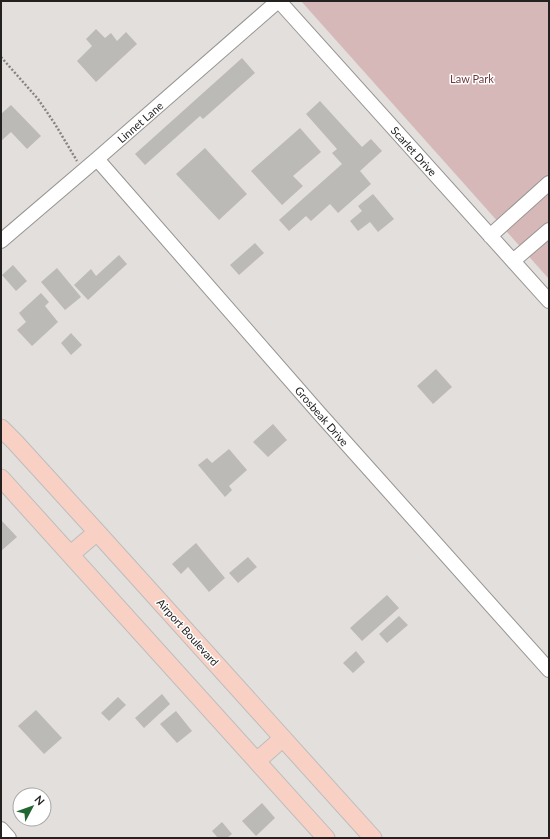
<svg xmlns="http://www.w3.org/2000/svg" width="550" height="839" font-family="Lato,sans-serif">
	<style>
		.green { fill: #d7b8b8 }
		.building { fill: #bcbab7 }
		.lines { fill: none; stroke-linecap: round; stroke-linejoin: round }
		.minor-casing { stroke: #979492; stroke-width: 16 }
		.major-casing { stroke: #bdbdbc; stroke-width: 19 }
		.path { stroke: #858381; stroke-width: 2.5; stroke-dasharray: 2 2; stroke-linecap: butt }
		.minor { stroke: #fff; stroke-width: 14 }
		.major { stroke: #f8d1c4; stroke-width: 17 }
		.labels { text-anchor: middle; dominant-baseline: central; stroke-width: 3; stroke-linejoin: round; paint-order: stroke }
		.park-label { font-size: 11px; fill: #72383a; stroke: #fff }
		.street-label { font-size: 11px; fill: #232221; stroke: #fff }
	</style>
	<rect width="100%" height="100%" fill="#e2dfdd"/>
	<!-- green -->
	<path class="green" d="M301,1H549V279Z"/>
	<!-- building -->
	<path class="building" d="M96,29L105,38L111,33L117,41L126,32L137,44L96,82L77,61L92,46L86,39Z
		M242,58L255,73L203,119L200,116L145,165L135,154Z
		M320,101L362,147L371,139L382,151L360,171L371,184L338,213L330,204L311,221L306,216L289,231L279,220L342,164L332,153L337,149L306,114Z
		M11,105L41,136L27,149L11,132L1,141V114Z
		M300,128L321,152L293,176L303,186L282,205L251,171Z
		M205,148L247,194L219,220L176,174Z
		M373,194L394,219L378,232L370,222L358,231L350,221L362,211L358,206Z
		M255,243L264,253L239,275L230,265Z
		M119,255L127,264L88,300L74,285L91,269L96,276Z
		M13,265L27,281L16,291L2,275Z
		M57,268L81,297L65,310L41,282Z
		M41,293L49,302L45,306L58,322L32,346L17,330L26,322L19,313Z
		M71,333L82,345L71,355L61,343Z
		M436,369L452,387L433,404L417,386Z
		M273,424L287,440L268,457L253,442Z
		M229,449L247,470L229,486L232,490L225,497L198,465L207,458L212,463Z
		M1,520L17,537L1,551Z
		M196,543L225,578L209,592L188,567L181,574L172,564Z
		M248,557L257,567L238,583L229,573Z
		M387,595L399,608L362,641L350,628Z
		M399,616L408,625L387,643L379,634Z
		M356,651L365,662L353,673L343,663Z
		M162,694L170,704L144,728L135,718Z
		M118,697L126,705L109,721L101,713Z
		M36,710L62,738L44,754L18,726Z
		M176,711L192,731L177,743L160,724Z
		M262,803L275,818L256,836L242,821Z
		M222,822L232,834L227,838H218L212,831Z"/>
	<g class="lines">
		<defs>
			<path id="minor" d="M279,1L549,301
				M97,159L319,413L549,670
				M490,236L549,183
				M1,241L97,159L278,1
				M513,261L549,230
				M1,829L9,838"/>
			<path id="major" d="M1,428L15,442L97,532L373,838
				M1,478L326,838
				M71,554L97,532
				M257,761L283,738"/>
		</defs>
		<!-- minor casing -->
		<use href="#minor" class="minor-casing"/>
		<!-- major casing -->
		<use href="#major" class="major-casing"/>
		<!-- path -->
		<path class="path" d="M1,57L38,99L55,124L77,161"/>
		<!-- minor -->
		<use href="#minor" class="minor"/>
		<!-- major -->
		<use href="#major" class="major"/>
	</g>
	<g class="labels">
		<!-- park labels -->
		<g class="park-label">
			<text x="472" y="78">Law Park</text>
		</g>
		<!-- street labels -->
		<g class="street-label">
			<text transform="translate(140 122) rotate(-41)">Linnet Lane</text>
			<text transform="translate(414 151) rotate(48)">Scarlet Drive</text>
			<text transform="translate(322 416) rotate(49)">Grosbeak Drive</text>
			<text transform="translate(188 632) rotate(48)">Airport Boulevard</text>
		</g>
	</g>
	<!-- border -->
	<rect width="550" height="839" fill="none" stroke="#232221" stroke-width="4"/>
	<!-- north arrow -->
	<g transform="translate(32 807) rotate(49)"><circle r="19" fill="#ffffff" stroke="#a7a7a6"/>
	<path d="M0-3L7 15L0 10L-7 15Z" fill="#226732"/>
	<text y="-6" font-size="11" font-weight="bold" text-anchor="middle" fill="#232221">N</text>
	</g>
</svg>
